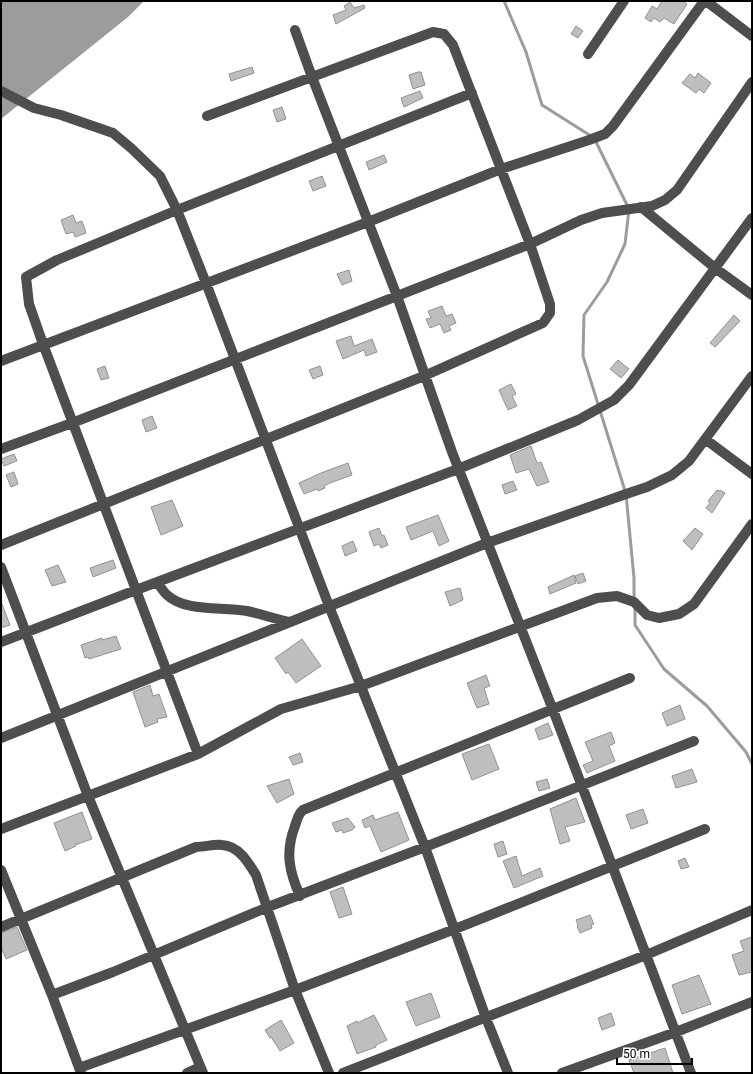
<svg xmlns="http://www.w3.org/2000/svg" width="753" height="1074" font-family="Roboto,sans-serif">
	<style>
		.water { fill: #9c9c9c }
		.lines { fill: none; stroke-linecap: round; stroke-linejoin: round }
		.stream { stroke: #9c9c9c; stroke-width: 3 }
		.building { fill: #bebebe; stroke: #929292 }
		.minor { stroke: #4e4e4e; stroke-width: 10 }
	</style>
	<rect width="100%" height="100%" fill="#fff"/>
	<!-- water -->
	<path class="water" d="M1,1H144L128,17L1,119Z"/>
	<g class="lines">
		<!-- stream -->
		<path class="stream" d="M504,1L526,52L542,105L591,136
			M595,140L629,209L625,244L607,282L584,315L583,356L626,494L634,578V600
			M635,608V625L664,669L707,706L746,752L752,764"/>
	</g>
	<!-- building -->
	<path class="building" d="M662,1H682L687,4L674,24L664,18L660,22L654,18L651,22L645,18L652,6L657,9Z
		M350,2L354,8L364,5L365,8L336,24L333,15L346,10L344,6Z
		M576,26L583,31L578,38L571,34Z
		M252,67L254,73L231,81L229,74Z
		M418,72H421L425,85L413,89L409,75Z
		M698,73L711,83L704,93L699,89L696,93L682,83L690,74L695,78Z
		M420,91L423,98L404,107L401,98Z
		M282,107L286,119L277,122L273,110Z
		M384,155L387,162L369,170L366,162Z
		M322,176L326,186L313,191L309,181Z
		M73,215L76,223L82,221L86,233L75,237L73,232L66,234L61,220Z
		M349,270L352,281L342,285L337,274Z
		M442,306L446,316L452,314L456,323L449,326L451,330L444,333L440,324L430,328L426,319L431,318L428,311Z
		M734,315L740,321L715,347L710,343Z
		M351,336L354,346L372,339L377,352L366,356L364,350L343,359L336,341Z
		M618,360L629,369L621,378L610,369Z
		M105,366L109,378L101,380L97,369Z
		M320,366L323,375L313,379L309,370Z
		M511,384L516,394L512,396L517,406L508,410L499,390Z
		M152,416L157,428L146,432L142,420Z
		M531,446L537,463L541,462L549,482L537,486L529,469L516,473L510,455Z
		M14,454L17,461L4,466L1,459Z
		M348,463L352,475L330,483L324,486L325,488L318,491L317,489L304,494L299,483L321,473Z
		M14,472L18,484L11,487L6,475Z
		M513,481L517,490L505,494L502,485Z
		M717,490L719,491L720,490L725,493L712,513L706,508L710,503L708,501Z
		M172,500L183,526L161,535L151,507Z
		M438,515L449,541L439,546L433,531L411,540L406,527Z
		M379,528L382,536L384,535L388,545L381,548L379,544L374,546L369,532Z
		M695,528L703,534L692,550L683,541Z
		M353,541L357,551L345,556L342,546Z
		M113,560L116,568L93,577L90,568Z
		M58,565L66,582L52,586L45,570Z
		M583,573L586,581L578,584L575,576Z
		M574,575L576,583L550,594L548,587Z
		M460,588L463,600L450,606L445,592Z
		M1,604H2L10,625L1,628Z
		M116,636L121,649L89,659L88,657L85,658L81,645L102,638V640Z
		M302,639L321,666L296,683L288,672L286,674L275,658Z
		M486,675L490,686L484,688L489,704L477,708L467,683Z
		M150,685L153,696L159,694L167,717L157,719L158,722L145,727L133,692Z
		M680,705L685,719L667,726L662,713Z
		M548,723L553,735L539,740L535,729Z
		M611,732L615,743L609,746L615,761L587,773L583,765L593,761L585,742Z
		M489,744L499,769L472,780L462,754Z
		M300,753L303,762L293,765L289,757Z
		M692,769L697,782L676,788L672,776Z
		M289,779L294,794L277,803L267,786Z
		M547,779L550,788L539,791L536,782Z
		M576,798L585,822L565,827L570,841L560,844L550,809Z
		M643,809L648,823L631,829L626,815Z
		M82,812L92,839L75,845L76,846L65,851L54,823Z
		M398,812L409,840L381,852L370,826L365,828L362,820L373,815L375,820Z
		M348,818L355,827L352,830L343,833L342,830L336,832L332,823Z
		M503,841L507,854L498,857L494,844Z
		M516,856L522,876L540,868L543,876L514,888L503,861Z
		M685,858L689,867L681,869L678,861Z
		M343,887L352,914L339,918L330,892Z
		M590,915L594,924L591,925L592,928L580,933L577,926L578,925L576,920Z
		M17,927L27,950L6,959L1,947V933Z
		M752,937V972L739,975L732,955L744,951L740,941Z
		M699,975L711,1004L682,1014L672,985Z
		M431,993L440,1017L416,1026L406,1002Z
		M611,1013L615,1025L602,1030L598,1018Z
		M374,1015L387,1040L376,1045V1047L357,1054L347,1026L357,1021V1023Z
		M281,1020L294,1043L280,1051L271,1037L270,1038L265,1030Z
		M665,1048L673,1073H634L629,1060Z"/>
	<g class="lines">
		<!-- minor -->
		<path class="minor" d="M706,1L752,36
			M295,30L312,77L397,296L452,452L553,710L691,1073
			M588,54L624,1
			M1,91L34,108L61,115L113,133L131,148L160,176L177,210L206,283L329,606L425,847L486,1018L508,1073
			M641,207L715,268L752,295
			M1,361L368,222L501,169L589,140L605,134L613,126L704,1
			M705,439L752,474
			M1,449L72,423L530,244L581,220L602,213L652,206L665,200L677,190L752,82
			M1,545L424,376L543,323L550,313V304L530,244L453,45L444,34L433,32L207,116
			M1,567L88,796L203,1073
			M157,582C160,586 163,591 166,594C186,613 222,606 247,611C261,614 275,619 289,622
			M1,642L136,590L458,469L578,420L614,400L629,385L752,218
			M1,738L487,543L626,494L647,487L672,475L689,461L752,376
			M198,754L43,344L29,304L26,277L57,260L177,210L472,93
			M1,829L198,754L281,709L361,686L597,598L617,596L634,602L647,615L659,618L679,614L694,604L752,524
			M1,870L52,995L81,1073
			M300,896C289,871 285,852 295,826C297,820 298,814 303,810L630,678
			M1,927L196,847C204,847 214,844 222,845C239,846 248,862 256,875L295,990L329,1073
			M52,995L113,972L268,907L425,847L694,741
			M79,1068L295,990L455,929L705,829
			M187,1073L200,1067
			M343,1073L646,955L752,910
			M562,1073L676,1032L752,1002"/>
	</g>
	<!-- border -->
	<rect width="753" height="1074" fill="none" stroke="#000000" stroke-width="4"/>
	<!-- scale -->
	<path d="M617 1058v6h75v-6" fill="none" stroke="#000000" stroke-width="2"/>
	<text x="623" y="1058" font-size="12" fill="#000000" stroke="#ffffff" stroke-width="3" paint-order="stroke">50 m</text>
</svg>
